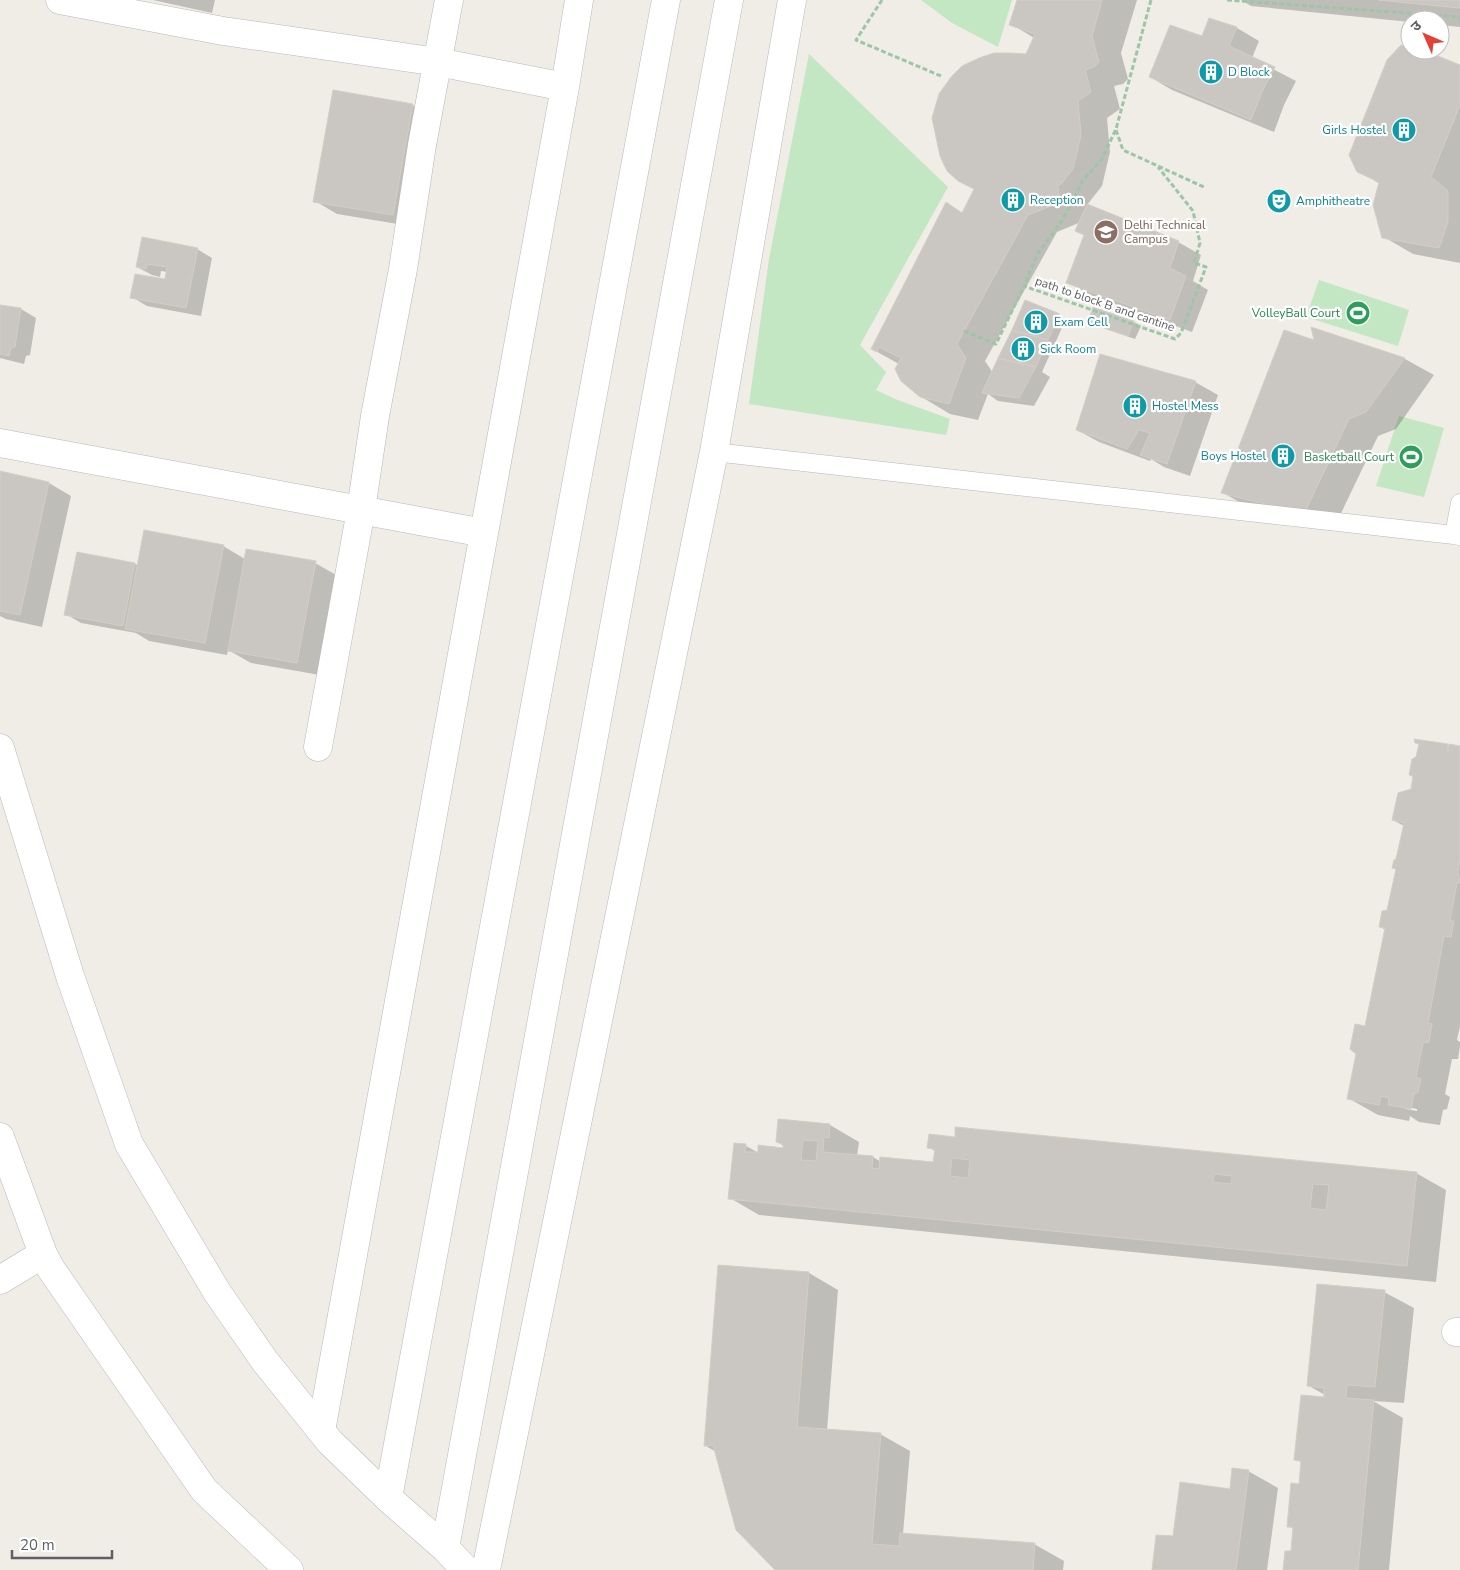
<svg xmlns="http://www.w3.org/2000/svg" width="1460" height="1570" font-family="'Nunito Sans','Noto Sans Devanagari',sans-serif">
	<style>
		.green { fill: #c3e6c3 }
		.shadow { fill: #0003; fill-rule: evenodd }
		.building { fill: #cac7c2; stroke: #d4cec4; fill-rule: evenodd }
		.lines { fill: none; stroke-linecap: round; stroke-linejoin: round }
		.lane-casing { stroke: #b6b8bc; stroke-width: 19 }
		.street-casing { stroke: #b6b8bc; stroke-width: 29 }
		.secondary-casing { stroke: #b7babf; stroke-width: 29 }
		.path { stroke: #9cc6a7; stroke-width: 3; stroke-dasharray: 5 2.5; stroke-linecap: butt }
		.lane { stroke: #fff; stroke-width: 18 }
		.street { stroke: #fff; stroke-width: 28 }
		.secondary { stroke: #fff; stroke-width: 28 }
		.labels { text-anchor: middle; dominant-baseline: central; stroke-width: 4.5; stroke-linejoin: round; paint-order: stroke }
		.culture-label { font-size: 12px; fill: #0d838f; stroke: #fff; text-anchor: start }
		.education-label { font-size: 12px; fill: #785e54; stroke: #fff; text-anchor: start }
		.street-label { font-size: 12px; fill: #5d6165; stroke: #fff }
		.leisure-label { font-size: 12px; fill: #27864d; stroke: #fff; text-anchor: end }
	</style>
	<rect width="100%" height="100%" fill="#efede5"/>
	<!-- green -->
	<path class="green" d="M921,0H1012L998,47L952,23Z
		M809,54L948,187L860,345L886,372L876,390L895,399L950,419L946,435L749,404L769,259Z
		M1319,280L1409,310L1398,346L1306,317Z
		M1399,416L1444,428L1424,497L1376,486Z"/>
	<!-- shadow -->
	<path class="shadow" d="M153,0H215L212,13Z
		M1019,0H1137L1121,53L1128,79L1123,84L1114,86L1120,109L1107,118L1110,152L1102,186L1087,205L1178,242L1201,255L1193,281L1208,290L1192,332L1090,295L1068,282L1086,235L1081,222L1057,232L985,361L993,373L1025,302L1066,319L1042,372L1050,377L1034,406L998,401L988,394L978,420L950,414L920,396L899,364L872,349L947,204L963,214L975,189L1026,55L1034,38L1011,24Z
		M1241,0H1460V27L1440,25V20H1410V22L1251,6Z
		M1210,20L1237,28L1259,41L1252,58L1296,81L1284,105L1274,132L1172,90L1150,77L1203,37Z
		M1410,49V50H1415L1460,66V263L1413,254L1384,237L1380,184L1358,171Z
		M412,105L435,118L416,227L337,214L315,201Z
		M197,249L212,258L201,316L147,306L132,297L166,281L167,272L161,271L160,277L152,275L137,267Z
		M0,306L21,309L36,318L30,355L26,356L24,364L0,358Z
		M1093,309L1134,322L1141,326L1135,339L1097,326L1090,322Z
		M1313,329L1405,359L1434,375L1396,429L1378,436L1333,530L1251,509L1222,492L1315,342Z
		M1195,382L1218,395L1190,476L1164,467L1151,459L1150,461L1099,442L1077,430Z
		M0,472L49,483L71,496L42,627L6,619L0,616Z
		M223,546L245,559L315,563L338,576L320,675L251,663L228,650L227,655L149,641L136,633L81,623L66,614L135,564L139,566Z
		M1448,746L1450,747H1460V1026L1457,1040L1460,1042V1046L1458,1059H1452L1445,1094L1450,1097L1447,1109L1443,1110L1440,1125L1419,1122L1410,1116L1409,1121L1378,1115L1348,1098L1366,1028L1386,930L1380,927L1388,911L1397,870L1393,867L1397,860L1404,826L1393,820L1412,790ZM1403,1106L1417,1109V1111L1406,1109Z
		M830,1125L859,1142L857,1156L873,1157L881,1162L935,1164L936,1152L929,1147L1416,1173L1446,1190L1436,1282L759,1215L730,1198L735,1145L746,1146L759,1153L784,1149V1146L777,1142Z
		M809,1273L838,1290L827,1430L880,1434L910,1451L903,1534L1034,1544L1064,1561L1063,1570H777L716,1452L706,1446Z
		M1384,1292L1414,1308L1404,1403L1373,1401L1403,1418L1389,1570H1284L1292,1552L1294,1529L1288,1526L1300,1485L1302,1463L1296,1459L1325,1398V1395L1309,1386Z
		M1248,1471L1278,1488L1267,1570H1153L1174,1538L1231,1490Z"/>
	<!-- building -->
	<path class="building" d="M1017,0H1102L1092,36L1099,62L1094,67L1085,70L1091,92L1078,101L1081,135L1073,169L1062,183L1058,186L1059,198L1051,206L1028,215L957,344L966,358L949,404L920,397L901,381L895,369L901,358L879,347L877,352L871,349L946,202L962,213L974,189L958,181L947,171L940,156L932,118L939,94L951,77L962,66L979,58L994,53H1010L1026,54L1035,34L1009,25Z
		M1378,0H1460V8Z
		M1209,18L1237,27L1229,46L1275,67L1262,92L1251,120L1149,77L1170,25L1202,36Z
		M1401,45L1410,47V50H1420L1428,52L1460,65V105L1431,177L1448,191V222L1439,248L1382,238L1373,205L1379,182L1357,172L1349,155L1387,60Z
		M333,90L413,104L393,215L313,202Z
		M1087,204L1179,241L1170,268L1186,276L1170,320L1066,283L1084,235L1075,231Z
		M142,237L198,248L186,308L130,298L135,274L165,279L167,267L147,264L146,269L136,267Z
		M1025,300L1060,314L1048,340L1012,330Z
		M0,305L21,308L15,347L11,348L9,356L0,354Z
		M1093,307L1134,321L1128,336L1088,322Z
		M1311,327L1405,358L1366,412L1349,419L1304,514L1221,493L1284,330L1314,340Z
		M1012,330L1048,340L1036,367L998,358Z
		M1100,354L1196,381L1167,464L1140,455L1150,433L1139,430L1127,449L1076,430Z
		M998,358L1036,367L1019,398L982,393Z
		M0,471L49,482L20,615L0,611Z
		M144,530L224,545L205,643L125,629Z
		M246,549L316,561L297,663L228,651Z
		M77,552L135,563L123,626L64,615Z
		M1414,739L1448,744L1447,752H1448L1449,744L1460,746V858L1458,872L1460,883H1457L1450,921H1454L1451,937L1444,936L1428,1023L1432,1024L1429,1042L1423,1043L1416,1077L1421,1079L1418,1092L1414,1094L1411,1109L1388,1105L1389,1098L1381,1096L1379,1105L1347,1099L1356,1054L1350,1049L1355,1024L1365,1026L1385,928L1379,927L1382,911L1387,910L1396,869L1392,868L1394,860L1396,859L1404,823L1392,820L1398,793L1411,789L1413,776L1409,775L1412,759L1416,757L1419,744L1415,743Z
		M778,1119L830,1124L829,1138L824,1137L823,1152L873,1156L872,1168L879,1169L880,1157L933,1162L935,1149L927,1148L929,1134L955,1137V1127L1417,1172L1407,1266L728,1199L734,1143L746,1144L745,1152H758V1145L783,1148V1144L776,1142ZM803,1140L818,1141L816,1161L801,1160ZM952,1158L970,1160L968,1178L950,1176ZM1214,1174L1232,1176L1231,1184L1213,1182ZM1313,1184L1329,1185L1326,1210L1310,1208Z
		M718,1265L809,1272L797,1427L881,1433L872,1544L899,1546L900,1533L1035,1543L1033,1570H775L736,1530L713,1445L704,1446Z
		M1317,1284L1385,1290L1375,1387L1347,1385L1346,1398L1374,1400L1358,1570H1283L1285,1551H1291L1293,1527H1287L1291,1483L1299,1484L1301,1461L1294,1460L1301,1395L1324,1397V1388L1307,1386Z
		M1232,1468L1249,1470L1236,1570H1152L1156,1535L1173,1536L1180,1482L1230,1489Z"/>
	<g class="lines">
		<defs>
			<path id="lane" d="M714,452L1454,535
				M1460,503L1454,535L1460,536"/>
			<path id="street" d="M60,0L223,31L438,62L565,87
				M0,443L484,533
				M318,747L361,510L375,416L403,269L422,145L449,0
				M0,1280L43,1254
				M1456,1332H1460
				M321,1431L565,87L579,0
				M486,1570L714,452L792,0"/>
			<path id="secondary" d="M0,748L70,976L129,1144L217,1292L264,1360L330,1442L388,1498L445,1548L466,1570
				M0,1137L43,1254L51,1269L204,1490L289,1570
				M388,1498L666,0
				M445,1548L729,0"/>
		</defs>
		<!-- lane casing -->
		<use href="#lane" class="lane-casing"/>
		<!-- street casing -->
		<use href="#street" class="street-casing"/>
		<!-- secondary casing -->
		<use href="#secondary" class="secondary-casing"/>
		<!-- path -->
		<path class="path" d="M882,0L856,40L941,76
			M1151,0L1116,129L1102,159L1083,180L1075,197L1060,224L1038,253L1024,286L1175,339L1181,333L1206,267L1194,263L1200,243L1193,211L1158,167
			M1227,0L1460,17
			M1116,130L1123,150L1206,188
			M964,331L996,344L1024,286"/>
		<!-- lane -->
		<use href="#lane" class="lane"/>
		<!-- street -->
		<use href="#street" class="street"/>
		<!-- secondary -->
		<use href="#secondary" class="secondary"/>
	</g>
	<!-- icons -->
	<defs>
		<symbol id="building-disc" viewBox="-11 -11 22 22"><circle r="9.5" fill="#0f9aa8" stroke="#fff"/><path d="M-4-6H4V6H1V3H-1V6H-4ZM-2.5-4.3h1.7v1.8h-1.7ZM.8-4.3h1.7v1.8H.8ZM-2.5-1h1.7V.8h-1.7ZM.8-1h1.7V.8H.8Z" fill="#fff"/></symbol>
		<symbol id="theatre-disc" viewBox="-11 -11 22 22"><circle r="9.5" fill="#0f9aa8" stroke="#fff"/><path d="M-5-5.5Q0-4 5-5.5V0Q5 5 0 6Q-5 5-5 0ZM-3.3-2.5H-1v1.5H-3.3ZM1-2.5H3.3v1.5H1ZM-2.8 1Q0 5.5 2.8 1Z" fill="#fff"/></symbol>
		<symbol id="university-disc" viewBox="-11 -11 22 22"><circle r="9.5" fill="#8d6e63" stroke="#fff"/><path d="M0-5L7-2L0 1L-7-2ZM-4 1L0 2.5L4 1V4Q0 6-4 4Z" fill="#fff"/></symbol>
		<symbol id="stadium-disc" viewBox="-11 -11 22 22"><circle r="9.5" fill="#2e9e5b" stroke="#fff"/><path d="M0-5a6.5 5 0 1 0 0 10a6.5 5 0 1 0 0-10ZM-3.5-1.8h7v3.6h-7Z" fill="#fff"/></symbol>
	</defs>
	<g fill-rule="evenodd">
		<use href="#building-disc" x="1197" y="58" width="28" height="28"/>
		<use href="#building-disc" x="1390" y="116" width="28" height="28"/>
		<use href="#building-disc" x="999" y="186" width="28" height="28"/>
		<use href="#theatre-disc" x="1265" y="187" width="28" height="28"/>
		<use href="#university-disc" x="1092" y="218" width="28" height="28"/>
		<use href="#stadium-disc" x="1344" y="299" width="28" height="28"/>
		<use href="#building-disc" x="1022" y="308" width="28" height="28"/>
		<use href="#building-disc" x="1009" y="335" width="28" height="28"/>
		<use href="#building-disc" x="1121" y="392" width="28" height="28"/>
		<use href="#building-disc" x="1269" y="442" width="28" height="28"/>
		<use href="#stadium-disc" x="1397" y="443" width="28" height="28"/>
	</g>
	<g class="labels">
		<!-- culture labels -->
		<g class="culture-label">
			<text x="1228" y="72">D Block</text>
			<text x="1386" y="130" text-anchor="end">Girls Hostel</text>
			<text x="1030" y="200">Reception</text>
			<text x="1296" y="201">Amphitheatre</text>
			<text x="1054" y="322">Exam Cell</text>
			<text x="1040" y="349">Sick Room</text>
			<text x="1152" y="406">Hostel Mess</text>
			<text x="1266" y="456" text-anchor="end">Boys Hostel</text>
		</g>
		<!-- education labels -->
		<g class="education-label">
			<text x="1124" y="225">Delhi Technical<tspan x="1124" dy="14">Campus</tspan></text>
		</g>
		<!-- street labels -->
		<g class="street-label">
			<text transform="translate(1105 304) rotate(19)">path to block B and cantine</text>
		</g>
		<!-- leisure labels -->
		<g class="leisure-label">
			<text x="1340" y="313">VolleyBall Court</text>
			<text x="1394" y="457">Basketball Court</text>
		</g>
	</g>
	<!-- north arrow -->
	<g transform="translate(1425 35) rotate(315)"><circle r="24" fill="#ffffff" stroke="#bec0c1"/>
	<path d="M0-4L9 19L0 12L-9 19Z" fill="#e44136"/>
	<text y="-8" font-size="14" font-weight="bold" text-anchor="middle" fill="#5d6165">उ</text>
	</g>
	<!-- scale -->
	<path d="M12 1550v8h100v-8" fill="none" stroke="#5d6165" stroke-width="2.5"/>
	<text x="20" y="1550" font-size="15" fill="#5d6165" stroke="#ffffff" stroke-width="4" paint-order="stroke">20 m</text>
</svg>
